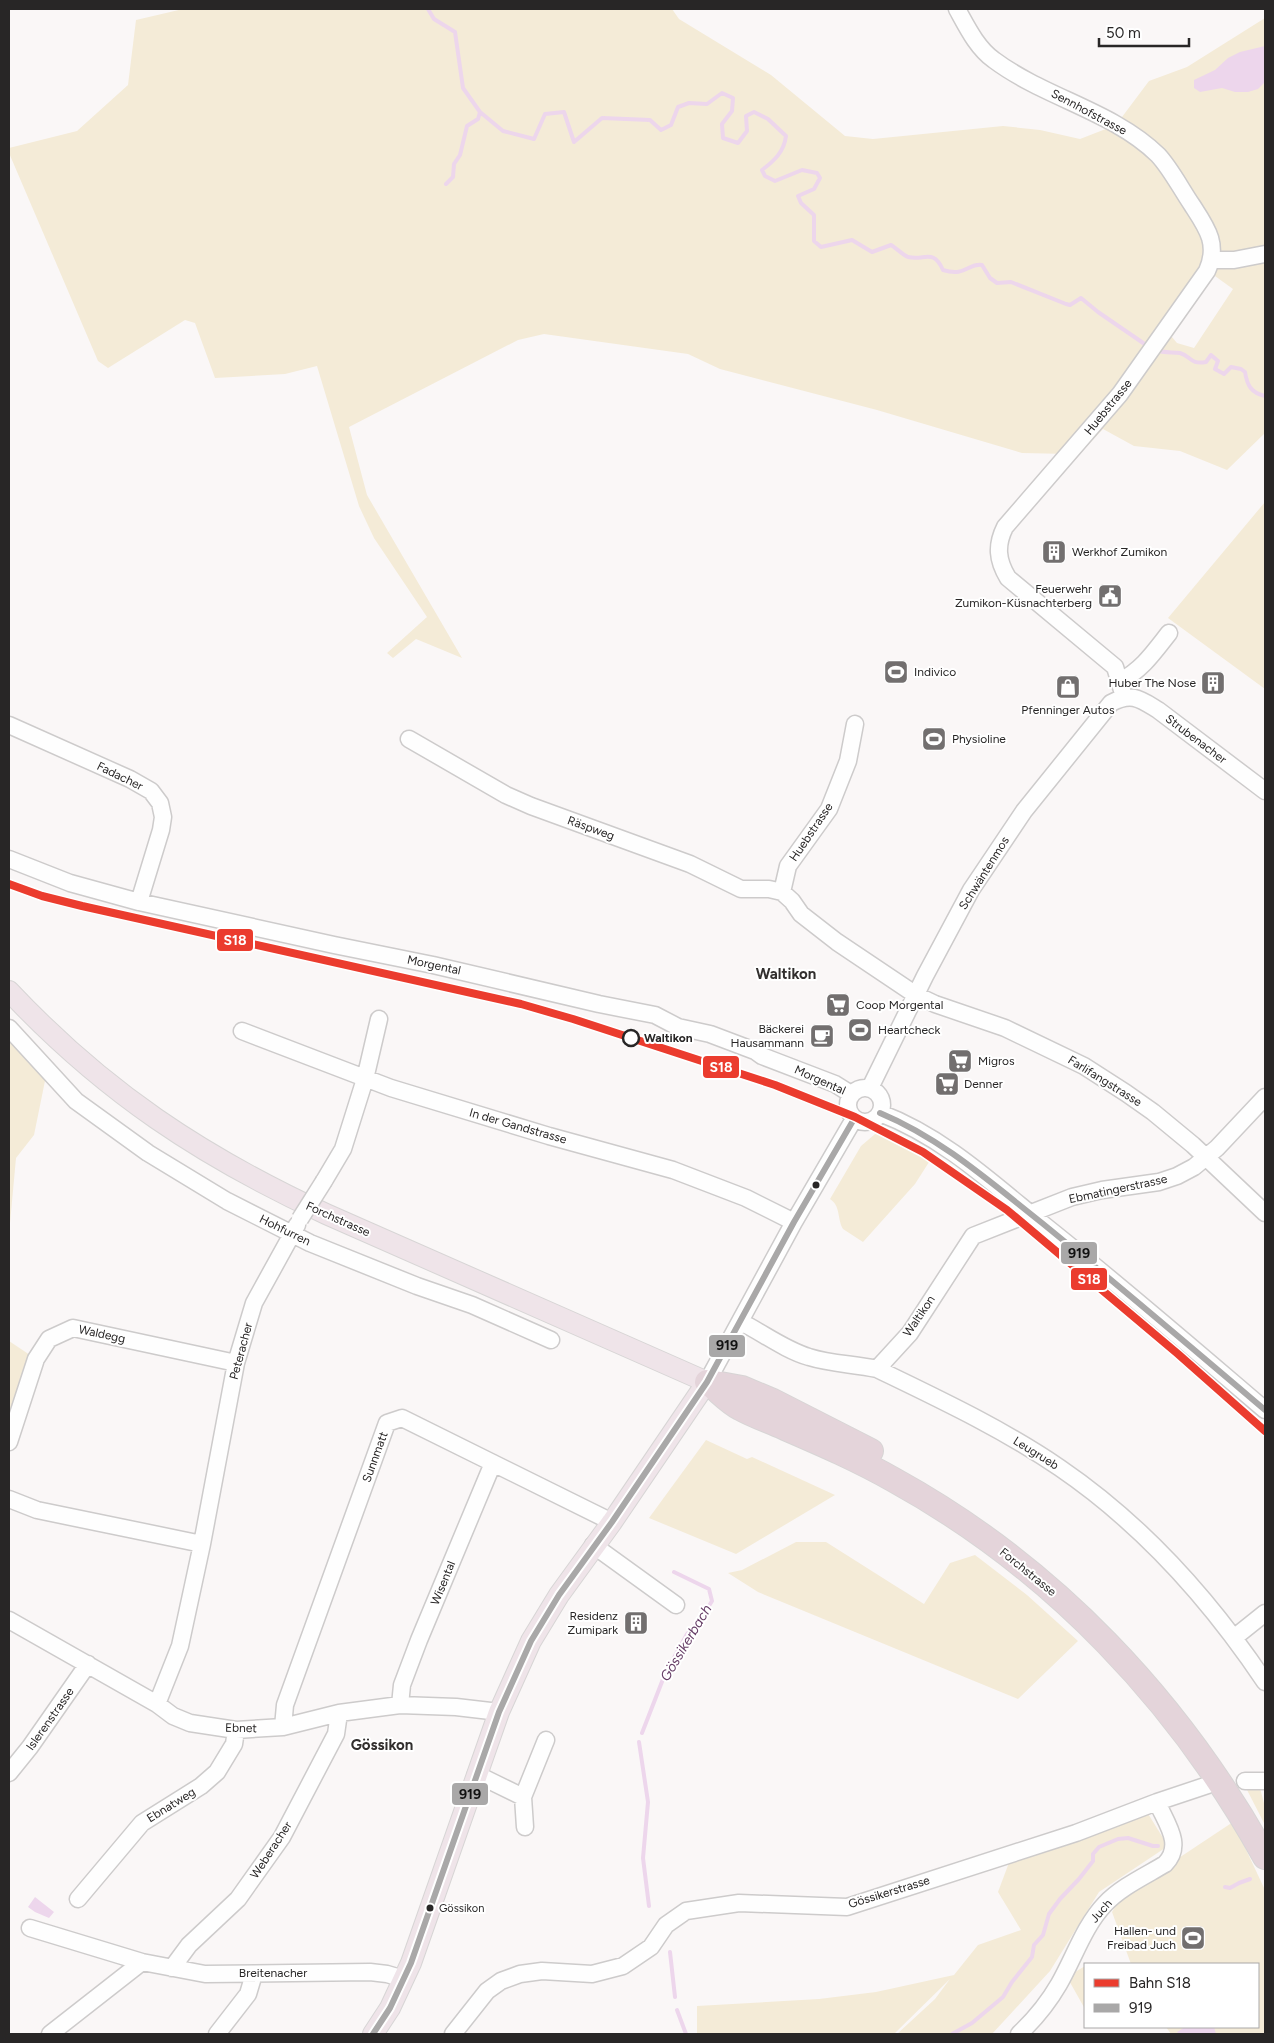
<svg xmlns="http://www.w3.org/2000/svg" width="1274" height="2043" font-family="Figtree,sans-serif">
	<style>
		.green { fill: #f4ebd7; fill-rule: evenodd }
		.water { fill: #edd6ec }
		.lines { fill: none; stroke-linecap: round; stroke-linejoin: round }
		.stream { stroke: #edd6ec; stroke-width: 4 }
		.minor-casing { stroke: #cdcbcb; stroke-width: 19 }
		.major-casing { stroke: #d7d5d5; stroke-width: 22 }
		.highway-casing { stroke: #d7d5d5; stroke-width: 26 }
		.minor { stroke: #fefefe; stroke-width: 16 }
		.major { stroke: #efe4e9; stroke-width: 20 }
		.highway { stroke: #e4d4da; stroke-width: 24 }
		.minor-bridge-casing { stroke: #cdcbcb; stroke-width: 19; stroke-linecap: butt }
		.minor-bridge { stroke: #fefefe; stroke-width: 16 }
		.bus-1-casing { stroke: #fff; stroke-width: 10 }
		.bus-1 { stroke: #a9a8a8; stroke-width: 6 }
		.rail-1-casing { stroke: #fff; stroke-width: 11 }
		.rail-1 { stroke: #eb3c2e; stroke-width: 8 }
		.stop-dot { fill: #fff; stroke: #282626; stroke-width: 2.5 }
		.bus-dot { fill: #282626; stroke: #fff; stroke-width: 2 }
		.labels { text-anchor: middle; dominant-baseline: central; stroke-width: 4; stroke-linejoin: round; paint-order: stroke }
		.bus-label { font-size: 11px; fill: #282626; stroke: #fff; text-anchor: start }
		.street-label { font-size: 12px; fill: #282626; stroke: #fff }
		.poi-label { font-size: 12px; fill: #282626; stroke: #fff; text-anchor: start }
		.stop-label { font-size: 12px; font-weight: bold; fill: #282626; stroke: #fff; text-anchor: start }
		.water-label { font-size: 14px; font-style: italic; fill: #663d66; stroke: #fff }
		.quarter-label { font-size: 15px; font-weight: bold; fill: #322f2e; stroke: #fff }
		.line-badge { stroke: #fff; stroke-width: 2 }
		.badge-label { font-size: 14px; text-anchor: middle; font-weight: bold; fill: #fff }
		.pale-badge-label { font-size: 14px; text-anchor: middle; font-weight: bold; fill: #111 }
	</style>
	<rect width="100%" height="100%" fill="#faf7f7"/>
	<!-- green -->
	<path class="green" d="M183,9H672L679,19L771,75L845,136L873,139L1003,126L1040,130L1080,139L1116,125L1149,81L1187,67L1265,18V433L1227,470L1180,451L1134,446L1103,429L1058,477L1068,454L1022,453L877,410L720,369L688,354L544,334L518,340L349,427L367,495L462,658L416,639L393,658L387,653L427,617L374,538L359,506L317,366L285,374L215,378L195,323L185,320L108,368L98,361L9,153V148L77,131L128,85L136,20ZM1208,271L1233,289L1194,348L1177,343L1166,330Z
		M1265,502V689L1168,618Z
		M9,1028L47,1071L34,1135L16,1158L9,1234Z
		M875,1134C895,1133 915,1148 931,1159L915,1184L863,1242L843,1229C837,1219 841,1206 830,1199L861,1146Z
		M9,1341L36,1359L9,1442Z
		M706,1440L747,1459L752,1457L835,1495L736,1554L649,1518Z
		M796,1542H826L924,1604L950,1563L975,1555L1027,1595L1078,1641L1018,1699L758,1592L728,1573L742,1570Z
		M1245,1786L1260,1788L1265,1807V1825Z
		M1147,1812L1168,1846L1099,1892L1050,1971L992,2034H897L935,1999L950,1979L894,2034H697V2006L819,1999L876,1992L954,1975L978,1945L1021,1930L998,1892L1010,1860Z
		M1233,1822L1265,1890V2034H1171L1166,2027H1258V1964H1131L1112,1912L1123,1895Z
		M1085,1966V2009L1067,1977Z"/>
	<!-- water -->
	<path class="water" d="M1265,46V82L1258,89L1248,92H1235L1222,88L1200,92L1194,88V80L1215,70L1228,58L1240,52Z
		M35,1897L54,1912L49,1918L35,1912L28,1907Z
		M1185,2027H1214L1216,2034H1179L1177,2032Z"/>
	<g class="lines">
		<!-- stream -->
		<path class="stream" d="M428,9L434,19L455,32L463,88L480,112L503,131L534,139L545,114L564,112L574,142L602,118L650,120L661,130L671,125L678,107L689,103L707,104L722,93L733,98L732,111L722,124L723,138L738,143L747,131L746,116L754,112L768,119L786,136C784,152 774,161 762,170L765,176L775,181L802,170L817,173L820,178L814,189L798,196L801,203L814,215V241L821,247L852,240L872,252L891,245C896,248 903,255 908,257C925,261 933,248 943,270C966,277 968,263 982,265L990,278L997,283L1011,282L1066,304L1070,305L1081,298L1098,312L1149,347
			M446,184L453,177L454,164L460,155L467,126L478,119L480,112
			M1155,350C1164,353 1171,352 1180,353C1191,356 1190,365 1206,362L1211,355L1218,361L1215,369L1224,374L1231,367L1241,369L1245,372C1247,385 1251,393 1265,396
			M642,1733L665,1674L687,1634L702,1617L712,1601L709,1589L674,1572
			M639,1742L648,1802L643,1858L649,1906
			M1225,1887L1230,1888L1239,1883L1250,1879
			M670,1952L675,1997
			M677,2010L686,2034
			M952,2034L972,2023L1003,1997L1012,1982L1032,1957L1034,1945L1043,1935L1049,1914L1060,1899L1079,1879L1093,1861V1854L1099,1847L1118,1839L1128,1838L1153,1846H1158"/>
		<defs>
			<path id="minor" d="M957,9C967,27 977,48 994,60C1045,98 1113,111 1158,155C1171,169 1181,189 1192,205C1207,228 1219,244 1207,271L1120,394L1005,527C996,545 997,560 1008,578L1115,667L1124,697
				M1212,260H1234L1265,254
				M1120,681C1142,670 1154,652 1169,633
				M9,725L130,779L151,791L160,803L163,817L161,830L139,902
				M409,739L506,795L531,806L690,864L741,889H769L782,892
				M9,859L70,883L139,902L334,945L433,965L599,1004L655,1015L678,1027L710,1034L755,1051L762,1056L835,1084L851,1094
				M782,892L792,901L801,914L837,942L916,995L935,1004L1005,1028L1084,1066L1126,1093L1153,1112L1193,1145L1265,1213
				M782,892L788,866L829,809L848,761L855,724
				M9,1028L76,1101L148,1153L227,1201L310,1243L417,1286L472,1305L551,1340
				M242,1031L391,1088L549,1136L673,1170L746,1198L794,1222
				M848 1105a17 17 0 1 1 34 0a17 17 0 1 1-34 0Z
				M870,1088L925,976L971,890L1024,811L1111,703C1132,692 1140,699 1158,710L1265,791
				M880,1113C941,1136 989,1180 1039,1221C1116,1282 1190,1346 1265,1410
				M324,1181L343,1149L365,1079L379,1019
				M741,1322C763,1333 785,1350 809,1357C831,1364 855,1364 877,1369C939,1399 1003,1429 1060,1468C1142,1524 1210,1600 1265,1682
				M877,1369L910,1333L973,1236L1072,1197L1102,1190L1159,1182L1177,1176L1194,1167L1217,1148L1265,1097
				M707,1382L794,1222L854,1119
				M9,1442L36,1359L49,1339L73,1328L236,1363
				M9,1499L37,1510L202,1544
				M593,1545L676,1605
				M9,1620L157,1704L173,1716L190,1723L236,1730L283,1727L339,1713L400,1705L456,1707L499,1712
				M1235,1637L1265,1613
				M157,1704L180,1646L202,1544L236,1363L254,1303L297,1225
				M400,1705L402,1685L419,1640L493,1463
				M283,1727L285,1705L387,1423L402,1418L612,1522
				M9,1773L30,1747L88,1664
				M476,1774L523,1797L525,1827
				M1245,1781H1265
				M523,1797L546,1740
				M78,1899L142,1823L201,1786L217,1772L234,1744L236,1730
				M30,1928L142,1962L205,1974L370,1972L387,1974L404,1979
				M172,1968L189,1945L238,1899L282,1837L336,1734L339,1713
				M50,2034L142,1962
				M217,2034L248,1994L254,1974
				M453,2034L487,1991L501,1981L520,1974L542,1971L592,1974L623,1966L651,1947L666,1925L686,1911L739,1903L847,1907L1076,1833L1157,1802L1208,1785
				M1019,2034C1035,2019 1048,2003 1059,1984C1074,1958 1084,1926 1105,1904C1121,1887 1145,1876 1165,1864C1184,1845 1166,1823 1157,1802"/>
			<path id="major" d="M9,991C104,1092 201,1156 326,1214L707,1382L612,1522L559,1595L531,1641L499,1712L411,1963L390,2008L373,2034"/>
			<path id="highway" d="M707,1382C718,1390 728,1402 740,1408C754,1416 770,1421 785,1428C822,1444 859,1460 894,1480C1052,1567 1178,1700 1265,1857
				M709,1382L742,1388L773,1401L871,1451"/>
		</defs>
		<!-- minor casing -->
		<use href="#minor" class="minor-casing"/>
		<!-- major casing -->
		<use href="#major" class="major-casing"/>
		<!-- highway casing -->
		<use href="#highway" class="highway-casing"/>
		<!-- minor -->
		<use href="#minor" class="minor"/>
		<!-- major -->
		<use href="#major" class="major"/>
		<!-- highway -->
		<use href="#highway" class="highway"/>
		<defs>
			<path id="minor-bridge" d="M300,1219L324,1181"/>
		</defs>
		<!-- minor-bridge casing -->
		<use href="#minor-bridge" class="minor-bridge-casing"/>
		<!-- minor-bridge -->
		<use href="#minor-bridge" class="minor-bridge"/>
		<defs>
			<path id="bus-1" d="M880,1113C942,1139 990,1182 1042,1223C1117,1284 1191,1347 1265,1410
				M373,2034L390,2008L411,1963L499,1712L531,1641L559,1595L612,1522L707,1382L794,1222L854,1119"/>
		</defs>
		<!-- bus-1 casing -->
		<use href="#bus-1" class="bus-1-casing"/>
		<!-- bus-1 -->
		<use href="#bus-1" class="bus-1"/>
		<defs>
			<path id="rail-1" d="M9,884L42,896L82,906L521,1004L573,1019L775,1085L855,1117L923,1152L1007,1210L1178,1354L1265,1431"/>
		</defs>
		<!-- rail-1 casing -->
		<use href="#rail-1" class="rail-1-casing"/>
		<!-- rail-1 -->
		<use href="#rail-1" class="rail-1"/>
	</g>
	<!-- icons -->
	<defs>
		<symbol id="building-square" viewBox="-11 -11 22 22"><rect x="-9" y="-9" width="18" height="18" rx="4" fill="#726f6f" stroke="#fff"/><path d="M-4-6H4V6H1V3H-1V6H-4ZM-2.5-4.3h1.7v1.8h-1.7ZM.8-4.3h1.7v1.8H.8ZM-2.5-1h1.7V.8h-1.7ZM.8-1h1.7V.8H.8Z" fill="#fff"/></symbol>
		<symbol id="civic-square" viewBox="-11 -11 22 22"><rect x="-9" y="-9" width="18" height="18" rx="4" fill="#726f6f" stroke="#fff"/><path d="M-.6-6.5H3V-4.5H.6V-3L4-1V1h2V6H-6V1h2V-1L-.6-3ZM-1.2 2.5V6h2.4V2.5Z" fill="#fff"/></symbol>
		<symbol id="stadium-square" viewBox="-11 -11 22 22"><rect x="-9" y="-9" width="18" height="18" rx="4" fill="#726f6f" stroke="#fff"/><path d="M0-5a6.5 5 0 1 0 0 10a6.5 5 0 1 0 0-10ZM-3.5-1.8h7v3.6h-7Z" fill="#fff"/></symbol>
		<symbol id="shop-square" viewBox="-11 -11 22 22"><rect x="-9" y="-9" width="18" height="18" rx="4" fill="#726f6f" stroke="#fff"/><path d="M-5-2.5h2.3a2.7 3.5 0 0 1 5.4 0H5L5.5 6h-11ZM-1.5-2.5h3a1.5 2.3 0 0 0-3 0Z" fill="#fff"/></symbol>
		<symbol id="supermarket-square" viewBox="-11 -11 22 22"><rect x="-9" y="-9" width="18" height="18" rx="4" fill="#726f6f" stroke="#fff"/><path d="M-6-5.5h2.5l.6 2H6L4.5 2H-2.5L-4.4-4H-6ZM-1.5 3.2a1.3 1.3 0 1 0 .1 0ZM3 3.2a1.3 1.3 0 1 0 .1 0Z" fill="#fff"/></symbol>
		<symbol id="cafe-square" viewBox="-11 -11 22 22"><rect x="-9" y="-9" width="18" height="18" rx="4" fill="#726f6f" stroke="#fff"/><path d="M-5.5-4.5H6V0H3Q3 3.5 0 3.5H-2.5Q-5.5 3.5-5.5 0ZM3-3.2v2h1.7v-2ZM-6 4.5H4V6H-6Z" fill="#fff"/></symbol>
	</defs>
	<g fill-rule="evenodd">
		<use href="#building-square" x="1040" y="538" width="28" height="28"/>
		<use href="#civic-square" x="1096" y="582" width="28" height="28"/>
		<use href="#stadium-square" x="882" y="658" width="28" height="28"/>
		<use href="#building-square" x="1199" y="669" width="28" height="28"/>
		<use href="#shop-square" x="1054" y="673" width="28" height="28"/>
		<use href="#stadium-square" x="920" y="725" width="28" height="28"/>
		<use href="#supermarket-square" x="824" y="991" width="28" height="28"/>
		<use href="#stadium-square" x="846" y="1016" width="28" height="28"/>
		<use href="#cafe-square" x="808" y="1022" width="28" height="28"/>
		<use href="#supermarket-square" x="946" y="1047" width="28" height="28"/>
		<use href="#supermarket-square" x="933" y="1070" width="28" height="28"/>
		<use href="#building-square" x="622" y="1609" width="28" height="28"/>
		<use href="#stadium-square" x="1179" y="1924" width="28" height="28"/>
	</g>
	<!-- markers -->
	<circle class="stop-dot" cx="631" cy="1038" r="8"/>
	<g class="bus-dot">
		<circle cx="816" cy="1185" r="4.5"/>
		<circle cx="430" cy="1908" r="4.5"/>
	</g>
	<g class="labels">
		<!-- bus labels -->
		<g class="bus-label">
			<text x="439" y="1908">Gössikon</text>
		</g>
		<!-- street labels -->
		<g class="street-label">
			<text transform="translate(1089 112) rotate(28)">Sennhofstrasse</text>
			<text transform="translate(1108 407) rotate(-51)">Huebstrasse</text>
			<text transform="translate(1196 739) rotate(37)">Strubenacher</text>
			<text transform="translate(120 776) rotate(26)">Fadacher</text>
			<text transform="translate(591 828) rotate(20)">Räspweg</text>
			<text transform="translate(811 832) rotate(-56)">Huebstrasse</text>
			<text transform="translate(984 873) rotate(-58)">Schwäntenmos</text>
			<text transform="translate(434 965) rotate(12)">Morgental</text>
			<text transform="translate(820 1080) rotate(24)">Morgental</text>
			<text transform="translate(1105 1081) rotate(32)">Farlifangstrasse</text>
			<text transform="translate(518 1126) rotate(16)">In der Gandstrasse</text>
			<text transform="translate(1118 1189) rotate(-12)">Ebmatingerstrasse</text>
			<text transform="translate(338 1219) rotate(24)">Forchstrasse</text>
			<text transform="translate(285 1230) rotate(26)">Hohfurren</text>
			<text transform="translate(919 1316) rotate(-56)">Waltikon</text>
			<text transform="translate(102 1334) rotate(12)">Waldegg</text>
			<text transform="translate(241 1351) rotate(-75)">Peteracher</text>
			<text transform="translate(1036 1453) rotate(32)">Leugrueb</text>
			<text transform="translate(375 1457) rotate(-70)">Sunnmatt</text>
			<text transform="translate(1028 1572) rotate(39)">Forchstrasse</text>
			<text transform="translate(443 1583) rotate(-68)">Wisental</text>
			<text transform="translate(50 1719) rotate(-55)">Islerenstrasse</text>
			<text transform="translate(241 1728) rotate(1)">Ebnet</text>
			<text transform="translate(171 1805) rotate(-32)">Ebnatweg</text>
			<text transform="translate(271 1850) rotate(-57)">Weberacher</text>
			<text transform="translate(889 1892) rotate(-17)">Gössikerstrasse</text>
			<text transform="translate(1101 1911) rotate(-49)">Juch</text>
			<text x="273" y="1973">Breitenacher</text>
		</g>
		<!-- poi labels -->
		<g class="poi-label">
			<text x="1072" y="552">Werkhof Zumikon</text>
			<text x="1092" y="589" text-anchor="end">Feuerwehr<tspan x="1092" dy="14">Zumikon-Küsnachterberg</tspan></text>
			<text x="914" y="672">Indivico</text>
			<text x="1196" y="683" text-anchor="end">Huber The Nose</text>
			<text x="1068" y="710" text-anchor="middle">Pfenninger Autos</text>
			<text x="952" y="739">Physioline</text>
			<text x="856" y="1005">Coop Morgental</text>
			<text x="804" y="1029" text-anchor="end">Bäckerei<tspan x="804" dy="14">Hausammann</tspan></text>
			<text x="878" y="1030">Heartcheck</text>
			<text x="978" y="1061">Migros</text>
			<text x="964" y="1084">Denner</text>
			<text x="618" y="1616" text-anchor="end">Residenz<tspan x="618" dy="14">Zumipark</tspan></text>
			<text x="1176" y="1931" text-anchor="end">Hallen- und<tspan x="1176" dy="14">Freibad Juch</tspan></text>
		</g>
		<!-- stop labels -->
		<g class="stop-label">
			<text x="644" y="1038">Waltikon</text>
		</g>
		<!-- water labels -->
		<g class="water-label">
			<text transform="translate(686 1643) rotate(-59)">Gössikerbach</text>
		</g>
		<!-- quarter labels -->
		<g class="quarter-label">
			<text x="786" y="974">Waltikon</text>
			<text x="382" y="1745">Gössikon</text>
		</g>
	</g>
	<g class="line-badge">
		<rect x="216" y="928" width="38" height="24" rx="5" fill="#eb3c2e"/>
		<rect x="702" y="1055" width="38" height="24" rx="5" fill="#eb3c2e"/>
		<rect x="1060" y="1241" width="38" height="24" rx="5" fill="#a9a8a8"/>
		<rect x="1070" y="1267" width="38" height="24" rx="5" fill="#eb3c2e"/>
		<rect x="708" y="1334" width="38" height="24" rx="5" fill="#a9a8a8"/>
		<rect x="451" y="1782" width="38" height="24" rx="5" fill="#a9a8a8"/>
	</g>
	<g class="badge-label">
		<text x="235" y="945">S18</text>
		<text x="721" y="1072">S18</text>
		<text x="1089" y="1284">S18</text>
	</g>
	<g class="pale-badge-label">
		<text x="1079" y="1258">919</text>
		<text x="727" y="1350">919</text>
		<text x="470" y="1799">919</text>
	</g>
	<!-- border -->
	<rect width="1274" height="2043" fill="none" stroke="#282626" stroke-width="20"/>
	<!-- legend -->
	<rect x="1084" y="1963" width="175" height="65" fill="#ffffff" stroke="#a9a8a8"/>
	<rect x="1094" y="1979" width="25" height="8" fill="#eb3c2e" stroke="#a9a8a8"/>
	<text x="1129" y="1988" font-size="15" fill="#282626">Bahn S18</text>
	<rect x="1094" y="2004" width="25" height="8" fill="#a9a8a8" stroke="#a9a8a8"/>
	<text x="1129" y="2013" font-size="15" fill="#282626">919</text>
	<!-- scale -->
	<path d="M1099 38v8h90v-8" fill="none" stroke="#282626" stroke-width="2.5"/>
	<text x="1106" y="38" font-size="15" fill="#282626" stroke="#ffffff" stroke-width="4" paint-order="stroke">50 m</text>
</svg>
